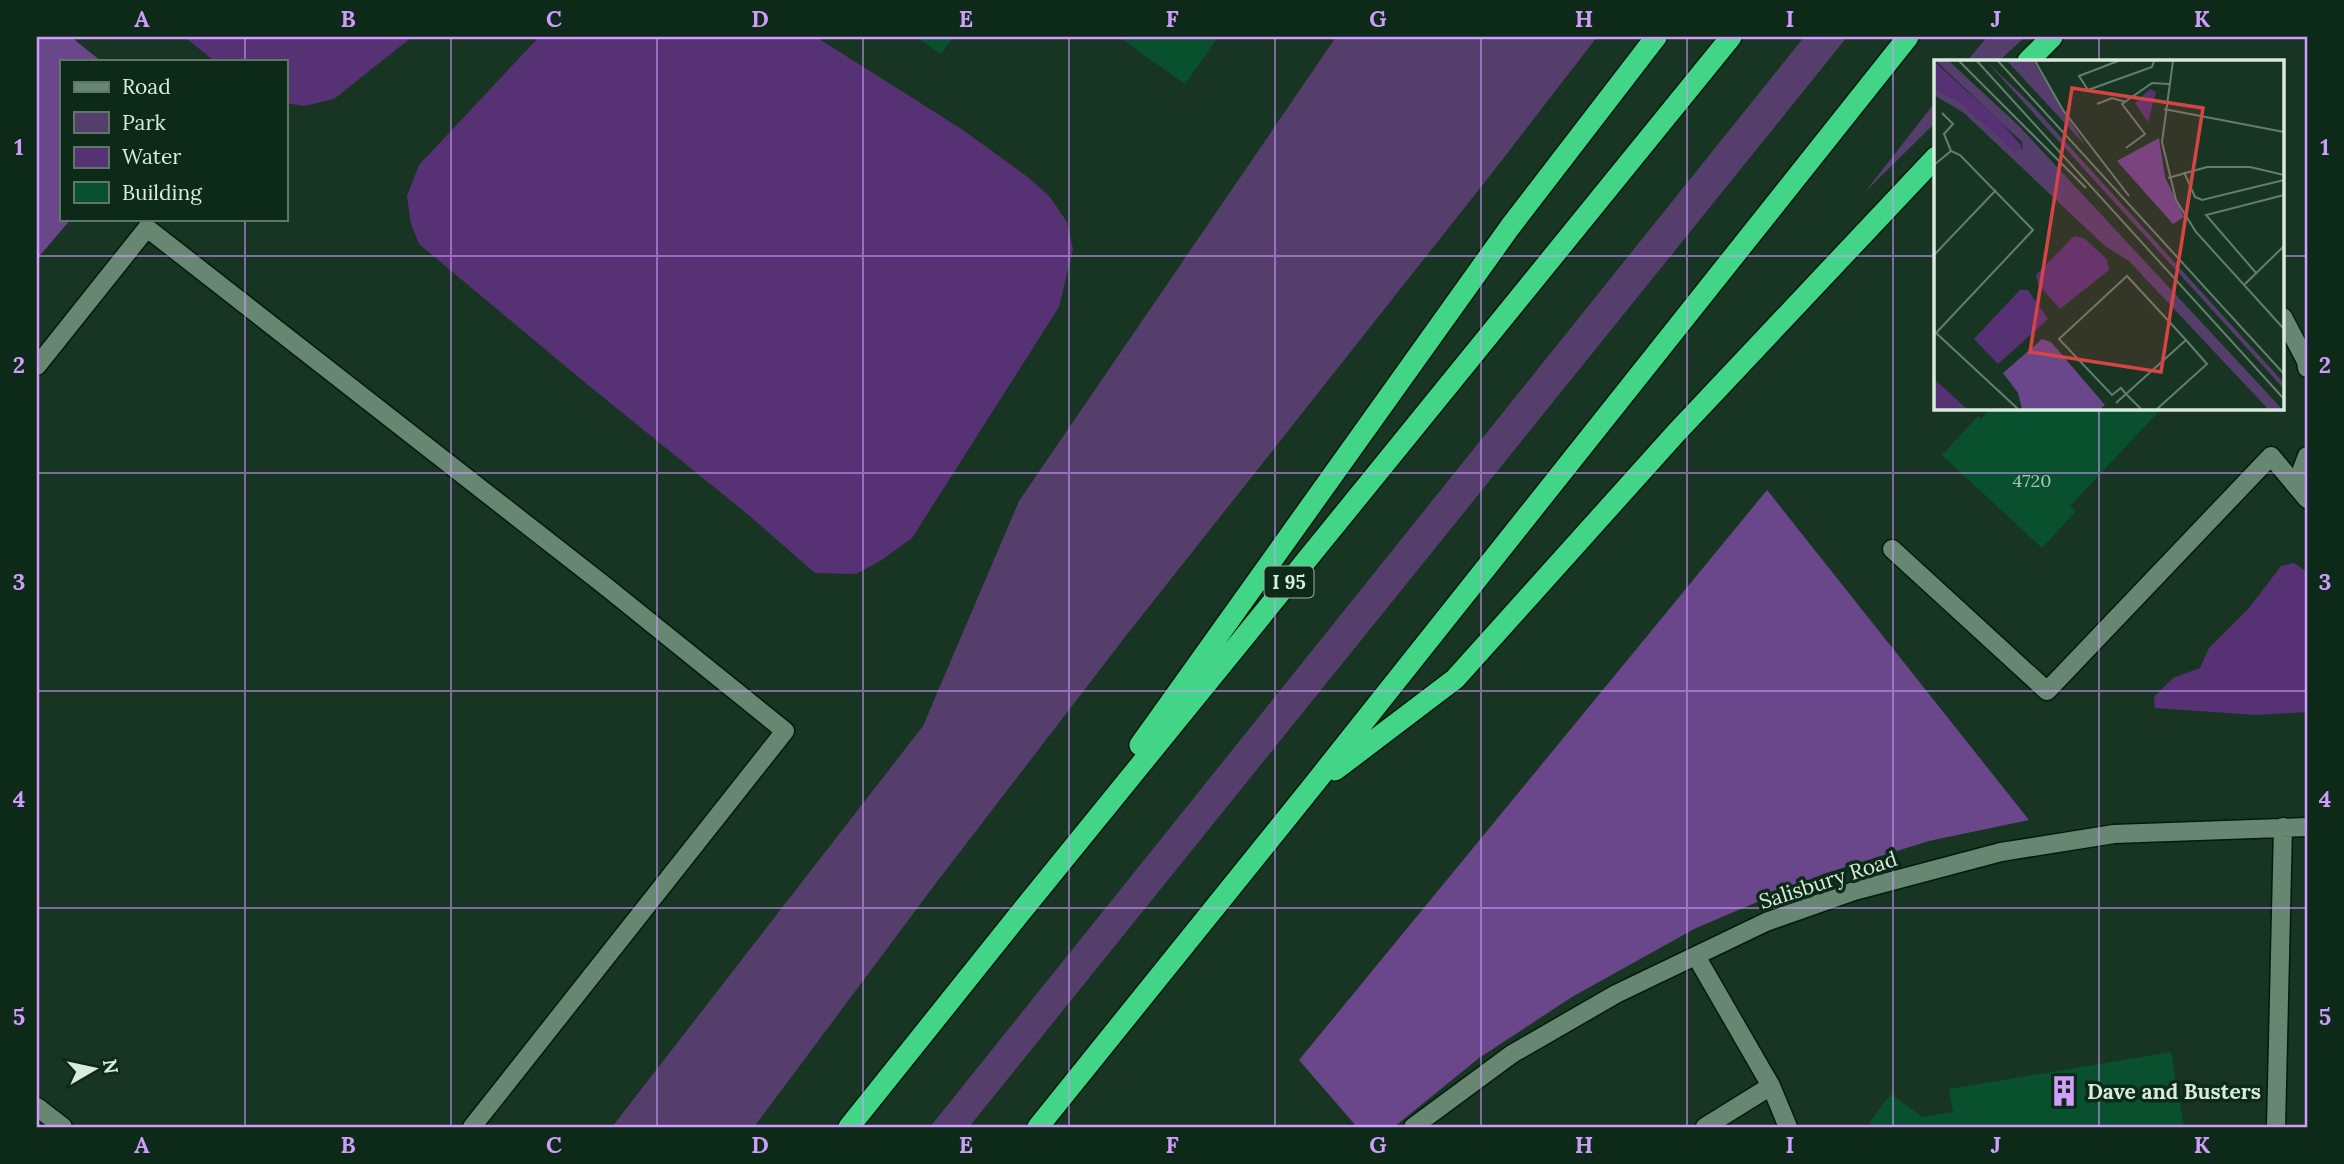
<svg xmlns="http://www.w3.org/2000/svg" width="2344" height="1164" font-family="Lora,serif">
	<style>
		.green { fill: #553d6c }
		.forest { fill: #6a468a }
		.water { fill: #563274 }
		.building { fill: #09512e }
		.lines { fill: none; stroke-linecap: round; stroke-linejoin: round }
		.minor-casing { stroke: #001c0c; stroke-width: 21 }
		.highway-casing { stroke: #001c0c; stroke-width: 24 }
		.minor { stroke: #678772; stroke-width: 18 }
		.highway { stroke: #43d587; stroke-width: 21 }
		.grid { fill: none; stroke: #d09dff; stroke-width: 2; stroke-opacity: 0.55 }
		.labels { text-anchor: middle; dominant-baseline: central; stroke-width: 7; stroke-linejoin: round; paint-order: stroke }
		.number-label { font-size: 18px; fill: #a5c4b2 }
		.shield { fill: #0d2a19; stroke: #9cb0a3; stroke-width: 2 }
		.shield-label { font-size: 19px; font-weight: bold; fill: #d9eade }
		.street-label { font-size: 21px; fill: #d9eade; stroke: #0d2a19 }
		.poi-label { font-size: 21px; font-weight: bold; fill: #d9eade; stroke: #0d2a19; text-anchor: start }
		.inset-road { fill: none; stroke: #657d6e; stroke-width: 2 }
		.view { fill: #d64543; fill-opacity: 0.15; stroke: #d64543; stroke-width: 3.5 }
		.inset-edge { fill: none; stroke: #d9eade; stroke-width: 3.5 }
		.neatline { fill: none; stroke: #d09dff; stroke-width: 2.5 }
		.grid-label { font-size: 23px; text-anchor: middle; font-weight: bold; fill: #d09dff }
	</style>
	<rect width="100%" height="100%" fill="#183523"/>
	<!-- green -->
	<path class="green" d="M1336,37H1597L1492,173L1125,637L936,883L754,1127H612L923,726L1019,501Z
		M1804,37H1847L969,1127H930Z
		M1987,37H2025L1999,61H1967Z
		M1936,101V122L1865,192Z"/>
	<!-- forest -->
	<path class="forest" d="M37,37H71L101,61H61V219H71L37,259Z
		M1767,490L2029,820L1929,841L1823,874L1694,929L1572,997L1479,1058L1394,1127H1357L1299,1060Z"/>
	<!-- water -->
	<path class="water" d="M185,37H412L334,99L304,106L285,103V61H214Z
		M539,37H816L963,130L1029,178L1050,197L1067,222L1073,249L1059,307L912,538L880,561L856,574L815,573L745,512L588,385L419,244L411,224L407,196L419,165Z
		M2294,563L2307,572V712L2256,715L2155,708L2154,697L2173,678L2200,668L2209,648L2249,608L2281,566Z"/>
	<!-- building -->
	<path class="building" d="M916,37H953L941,54Z
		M1119,37H1218L1185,84Z
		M1991,408H2162L2070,506L2076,511L2042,548L1942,455L1978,416L1981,419Z
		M2171,1052L2184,1127H1874L1869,1123L1891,1094L1922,1117L1953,1112L1949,1089Z"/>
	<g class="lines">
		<defs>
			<path id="minor" d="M2283,317L2306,361L2307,368
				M37,366L147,228L604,585L785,731L472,1127
				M2296,485L2307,456
				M1892,549L2047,691L2271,456L2307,499
				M1696,956L1771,1086L1788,1127
				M37,1107L63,1127
				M1413,1127L1512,1054L1616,994L1766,922L1854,891L2001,852L2114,834L2307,827
				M1705,1127L1771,1086
				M2276,1127L2283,827"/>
			<path id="highway" d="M2028,61L2052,37
				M1140,745L1510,227L1656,37
				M1335,770L1455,679L1676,433L1936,157
				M849,1127L1017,917L1731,37
				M1038,1127L1311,788L1908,37"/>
		</defs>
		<!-- minor casing -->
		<use href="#minor" class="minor-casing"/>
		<!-- highway casing -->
		<use href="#highway" class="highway-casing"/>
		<!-- minor -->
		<use href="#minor" class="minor"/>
		<!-- highway -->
		<use href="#highway" class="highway"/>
	</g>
	<!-- grid -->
	<path class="grid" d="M245,37V61M451,37V1127M657,37V1127M863,37V1127M1069,37V1127M1275,37V1127M1481,37V1127M1687,37V1127M1893,37V1127M2099,37V61M245,219V1127M37,256H1936M2283,256H2307M2099,408V1127M37,473H2307M37,691H2307M37,908H2307"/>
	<!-- icons -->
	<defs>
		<symbol id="building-bare" viewBox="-9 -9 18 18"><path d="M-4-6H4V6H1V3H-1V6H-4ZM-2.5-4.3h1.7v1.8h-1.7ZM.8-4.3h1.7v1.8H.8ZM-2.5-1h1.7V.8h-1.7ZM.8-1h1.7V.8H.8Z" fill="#d09dff" stroke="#0d2a19" stroke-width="2.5" paint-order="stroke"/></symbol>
	</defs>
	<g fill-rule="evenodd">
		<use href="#building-bare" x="2042" y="1069" width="44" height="44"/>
	</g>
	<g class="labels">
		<!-- number labels -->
		<g class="number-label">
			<text x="2032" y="480">4720</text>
		</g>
		<!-- shield labels -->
		<rect class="shield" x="1264.5" y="566.5" width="49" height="31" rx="5"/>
		<g class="shield-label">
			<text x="1289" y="582">I 95</text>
		</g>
		<!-- street labels -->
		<g class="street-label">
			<text transform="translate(1828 880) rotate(-18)">Salisbury Road</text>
		</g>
		<!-- poi labels -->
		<g class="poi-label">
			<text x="2087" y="1091">Dave and Busters</text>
		</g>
	</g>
	<!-- overview -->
	<g transform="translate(1934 60)">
		<rect width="350" height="350" fill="#183523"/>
		<path d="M2,1H15L85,66L348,349H334L195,201L171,186L30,53L0,35V29L26,42L89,90L88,82ZM52,1L97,44L350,323V329ZM73,1H99L151,85L89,18Z" fill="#553d6c"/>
		<path d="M225,78L231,117L250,157L239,164L183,101ZM108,279L117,282L171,345L166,349H88L84,333L69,313Z" fill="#6a468a"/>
		<path d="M0,1L68,63L91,90L86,87L81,93L26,42L0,29ZM216,29L222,32L214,62L201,43ZM140,176L150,178L173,199L175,210L126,249L104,224L102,215ZM86,230H94L114,259L64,304L40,279ZM0,319L33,349H0Z" fill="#563274"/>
		<path class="inset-road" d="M25,1L152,128M43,1L350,339M64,1L350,314M101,1L129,50L195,136M184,1L145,16L154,30L218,7L220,1M239,1L228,82L242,140L262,172L350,269M163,44L178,38L192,42M230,49L350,72M8,53L19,64L10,74L17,91M192,88L211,74L188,44L218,23L235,24M0,105L17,91L26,95L99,170L2,273M250,112L261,137L268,140L350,120M234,118L273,107H316L350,115M0,195L62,130M323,214L272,155L350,135M310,225L350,186M1,272L84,349M182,343L192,334L207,349M223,349L273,304L252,280L193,216L125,279L178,335L187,328L192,334L252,280"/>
		<path class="view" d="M138,28L269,48L227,312L96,292Z"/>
		<rect width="350" height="350" class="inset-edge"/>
	</g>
	<!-- border -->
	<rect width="2344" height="1164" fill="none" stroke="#0d2a19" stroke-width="77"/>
	<!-- legend -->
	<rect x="60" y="60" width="228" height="161" fill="#0d2a19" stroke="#5f7768" stroke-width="2"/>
	<rect x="74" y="82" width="35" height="10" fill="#678772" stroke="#5f7768" stroke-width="2"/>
	<text x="122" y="94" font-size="21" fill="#d9eade">Road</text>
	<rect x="74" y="112" width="35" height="21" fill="#553d6c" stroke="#5f7768" stroke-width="2"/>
	<text x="122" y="130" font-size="21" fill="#d9eade">Park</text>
	<rect x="74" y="147" width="35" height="21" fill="#563274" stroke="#5f7768" stroke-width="2"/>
	<text x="122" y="164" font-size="21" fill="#d9eade">Water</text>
	<rect x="74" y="182" width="35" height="21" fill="#09512e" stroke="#5f7768" stroke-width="2"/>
	<text x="122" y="200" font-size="21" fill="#d9eade">Building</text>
	<!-- north arrow -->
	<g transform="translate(94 1069) rotate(81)" stroke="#0d2a19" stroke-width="5" paint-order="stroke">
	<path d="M0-5L12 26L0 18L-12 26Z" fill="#d9eade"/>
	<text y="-10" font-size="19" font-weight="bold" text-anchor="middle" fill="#d9eade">N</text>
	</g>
	<rect x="38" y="38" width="2268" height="1088" class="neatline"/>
	<g class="grid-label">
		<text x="142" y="27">A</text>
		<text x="348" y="27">B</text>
		<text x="554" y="27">C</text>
		<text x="760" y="27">D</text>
		<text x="966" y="27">E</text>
		<text x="1172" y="27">F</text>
		<text x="1378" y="27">G</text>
		<text x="1584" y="27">H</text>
		<text x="1790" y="27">I</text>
		<text x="1996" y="27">J</text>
		<text x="2202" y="27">K</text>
		<text x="19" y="155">1</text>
		<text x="2325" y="155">1</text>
		<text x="19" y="373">2</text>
		<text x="2325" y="373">2</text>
		<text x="19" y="590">3</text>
		<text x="2325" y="590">3</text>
		<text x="19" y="807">4</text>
		<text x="2325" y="807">4</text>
		<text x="19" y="1025">5</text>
		<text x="2325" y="1025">5</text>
		<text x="142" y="1153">A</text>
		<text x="348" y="1153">B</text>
		<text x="554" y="1153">C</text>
		<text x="760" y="1153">D</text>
		<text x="966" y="1153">E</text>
		<text x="1172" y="1153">F</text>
		<text x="1378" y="1153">G</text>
		<text x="1584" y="1153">H</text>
		<text x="1790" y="1153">I</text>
		<text x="1996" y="1153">J</text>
		<text x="2202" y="1153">K</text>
	</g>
</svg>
